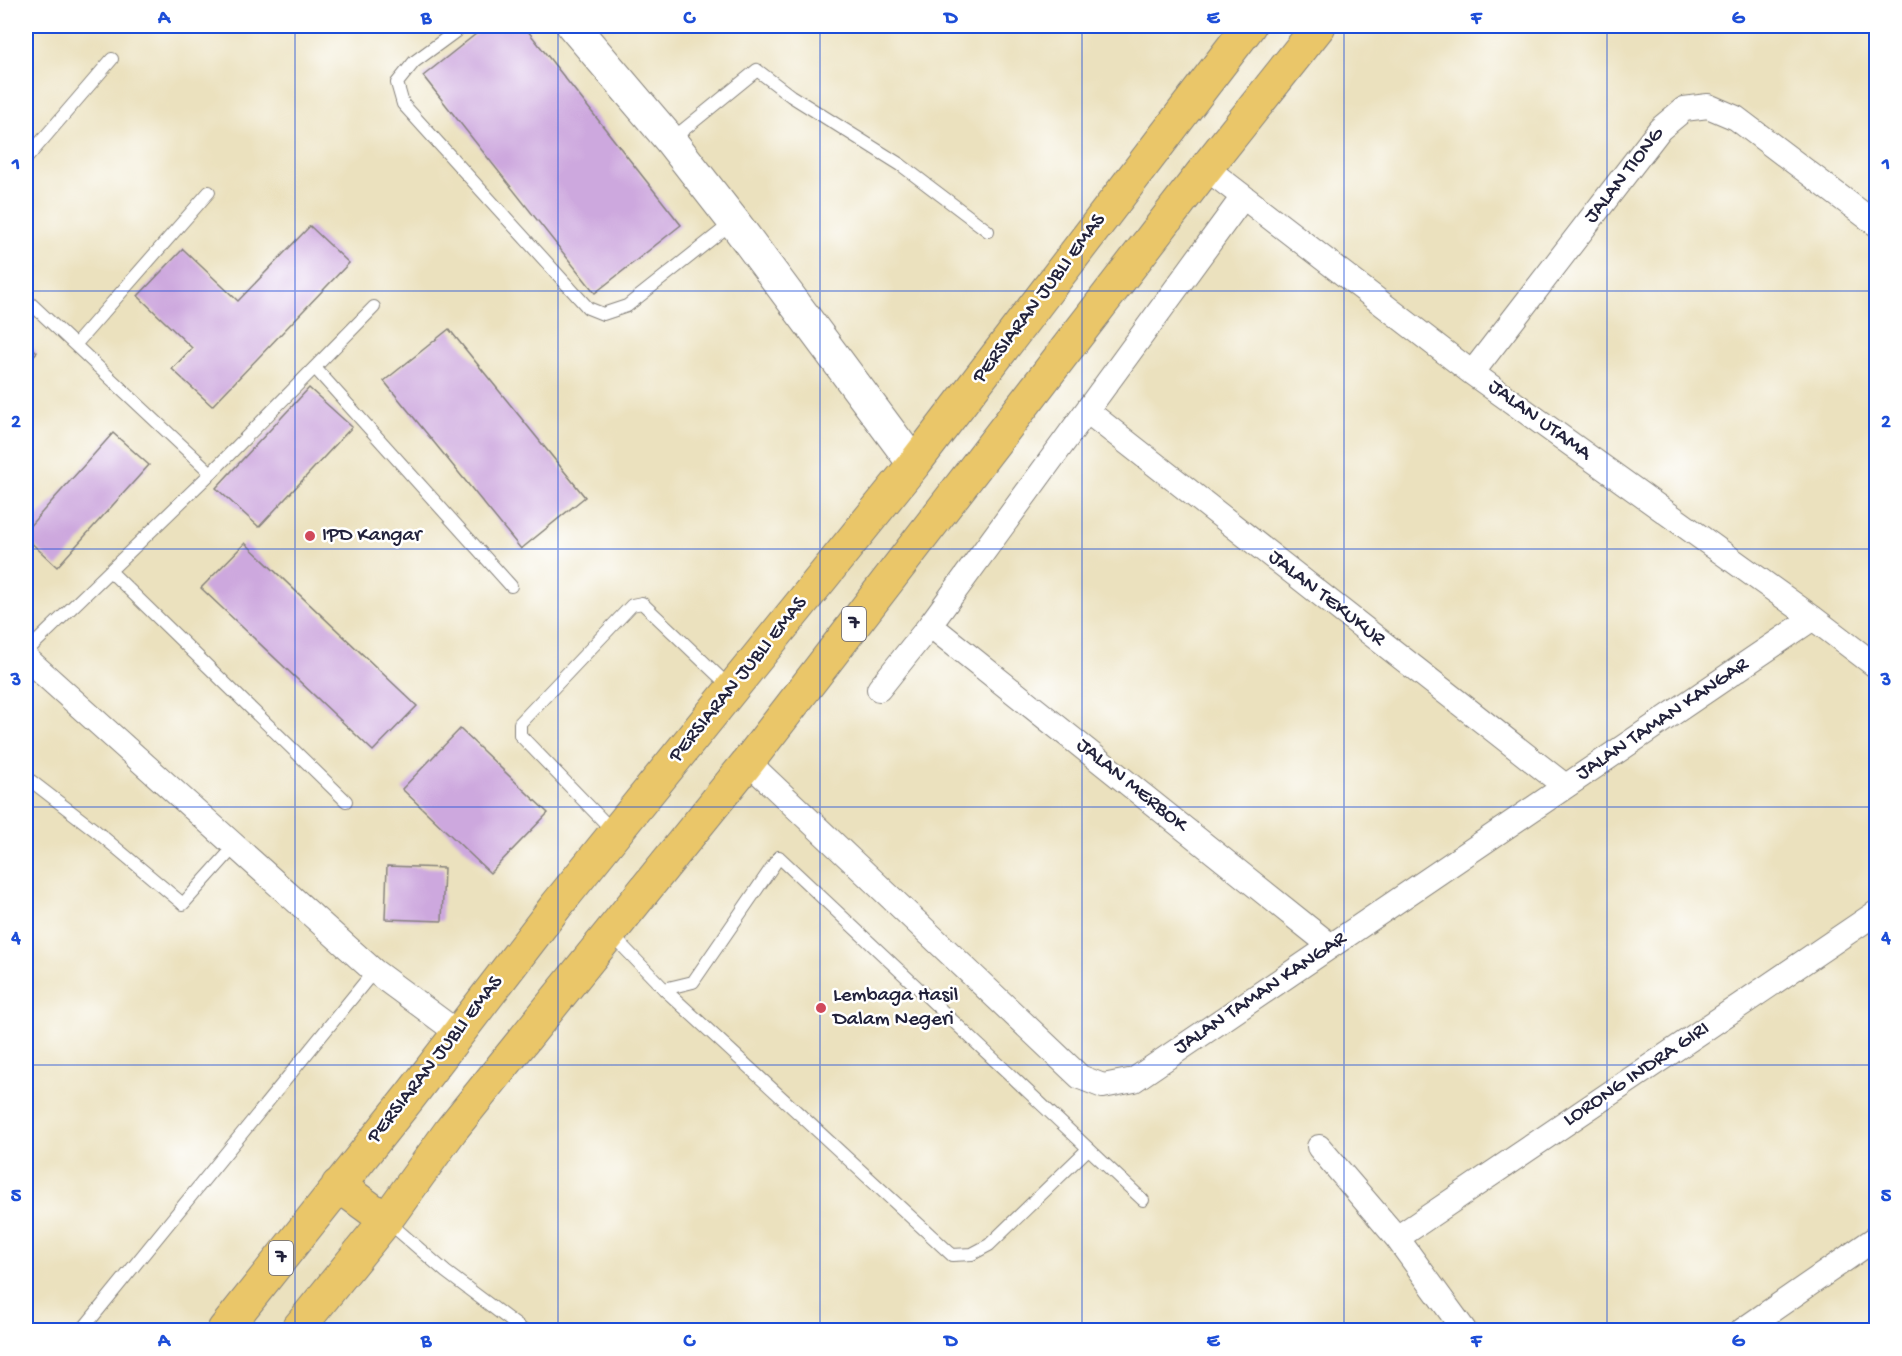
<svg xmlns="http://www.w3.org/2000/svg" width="1902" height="1356" font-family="'Gochi Hand',sans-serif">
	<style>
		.building { fill: #cda8de }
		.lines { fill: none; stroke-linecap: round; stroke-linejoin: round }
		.service-casing { stroke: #86827c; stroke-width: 14 }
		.minor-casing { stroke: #86827c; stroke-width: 26 }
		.tertiary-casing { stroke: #86827c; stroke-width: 34 }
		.primary-casing { stroke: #86827c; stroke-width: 35 }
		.service { stroke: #fff; stroke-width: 12 }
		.minor { stroke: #fff; stroke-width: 24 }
		.tertiary { stroke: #fff; stroke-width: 32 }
		.primary { stroke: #eac669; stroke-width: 33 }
		.grid { fill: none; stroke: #1d4ed8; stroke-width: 1.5; stroke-opacity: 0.55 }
		.poi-dot { fill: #d1495b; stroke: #fff; stroke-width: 2 }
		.labels { text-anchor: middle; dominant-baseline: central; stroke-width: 5; stroke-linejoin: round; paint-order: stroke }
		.shield { fill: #fff; stroke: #646476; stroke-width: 1.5 }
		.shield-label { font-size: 20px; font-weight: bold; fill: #22223b }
		.street-label { font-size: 21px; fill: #22223b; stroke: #fff }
		.poi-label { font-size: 21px; fill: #22223b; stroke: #fff; text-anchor: start }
		.neatline { fill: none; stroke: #1d4ed8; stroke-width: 2 }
		.grid-label { font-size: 20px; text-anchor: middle; font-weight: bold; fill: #1d4ed8 }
	</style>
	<rect width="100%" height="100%" fill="#fff"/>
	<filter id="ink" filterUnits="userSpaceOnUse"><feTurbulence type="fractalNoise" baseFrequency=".0167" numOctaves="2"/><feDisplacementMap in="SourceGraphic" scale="12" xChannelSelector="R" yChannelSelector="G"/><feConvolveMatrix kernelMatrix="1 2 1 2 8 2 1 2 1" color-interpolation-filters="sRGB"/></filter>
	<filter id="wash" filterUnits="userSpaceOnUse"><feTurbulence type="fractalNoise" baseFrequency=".008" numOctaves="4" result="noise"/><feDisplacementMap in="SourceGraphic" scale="24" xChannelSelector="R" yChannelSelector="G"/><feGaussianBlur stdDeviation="1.35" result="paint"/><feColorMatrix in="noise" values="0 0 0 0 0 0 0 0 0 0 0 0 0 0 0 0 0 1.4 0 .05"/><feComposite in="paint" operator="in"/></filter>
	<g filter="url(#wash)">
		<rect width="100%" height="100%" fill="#ebe1be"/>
		<g id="blocks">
			<!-- building -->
			<path class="building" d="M486,26H524L681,225L595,293L423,76Z
				M310,226L349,263L212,406L172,369L192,348L138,296L183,249L238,301Z
				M449,329L585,497L521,549L384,381Z
				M26,342L37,352L26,364Z
				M309,388L352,427L259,527L216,488Z
				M113,433L149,465L57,567L26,538V530Z
				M245,543L417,706L373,751L201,588Z
				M460,729L548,813L490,873L402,789Z
				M387,866L444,868L442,921L385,919Z"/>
		</g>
	</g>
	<g filter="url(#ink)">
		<use href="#blocks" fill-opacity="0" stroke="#86827c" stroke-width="1.5"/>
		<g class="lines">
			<defs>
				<path id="service" d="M463,26L414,62L397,83L403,104L588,308L603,314L627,306L733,222
					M671,140L757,70L791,96L901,165L988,231
					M26,159L112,59
					M26,299L211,473
					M75,345L209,192
					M315,368L511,586
					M111,572L346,801
					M26,652L211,473L374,307
					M26,777L96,831L183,904L235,846
					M614,832L520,735V723L632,605L642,603L730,687
					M612,935L664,989L693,982L779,857L1143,1200
					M664,989L952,1255L972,1254L989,1245L1088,1149
					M386,1220L446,1272L523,1330
					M82,1330L374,971"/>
				<path id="minor" d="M1206,168L1472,373L1813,618L1876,666
					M1472,373L1660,129L1684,109L1708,106L1736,118L1876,224
					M1087,411L1565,786
					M930,625L1331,946
					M26,658L374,971L458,1033
					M879,689L930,625L1243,197
					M748,762L1080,1077L1103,1086L1134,1080L1813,618
					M1319,1147L1397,1238L1464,1330
					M1397,1238L1876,913
					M1743,1330L1876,1238"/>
				<path id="tertiary" d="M573,26L670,140L734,222L914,464"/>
				<path id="primary" d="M338,1185L386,1220
					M224,1330L411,1095L556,906L914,464L1249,26
					M297,1330L386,1220L451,1130L748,762L1206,168L1319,26"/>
			</defs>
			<!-- service casing -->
			<use href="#service" class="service-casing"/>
			<!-- minor casing -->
			<use href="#minor" class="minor-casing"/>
			<!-- tertiary casing -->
			<use href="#tertiary" class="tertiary-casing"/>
			<!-- primary casing -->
			<use href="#primary" class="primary-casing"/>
			<!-- service -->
			<use href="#service" class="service"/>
			<!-- minor -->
			<use href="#minor" class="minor"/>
			<!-- tertiary -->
			<use href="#tertiary" class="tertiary"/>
			<!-- primary -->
			<use href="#primary" class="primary"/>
		</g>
	</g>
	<!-- grid -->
	<path class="grid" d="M295,26V1330M558,26V1330M820,26V1330M1082,26V1330M1344,26V1330M1607,26V1330M26,291H1876M26,549H1876M26,807H1876M26,1065H1876"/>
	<!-- markers -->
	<g class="poi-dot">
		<circle cx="310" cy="536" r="6"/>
		<circle cx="821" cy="1008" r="6"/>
	</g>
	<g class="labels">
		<!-- shield labels -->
		<g class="shield">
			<rect x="842" y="607" width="24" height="34" rx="4.5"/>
			<rect x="269" y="1241" width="24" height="34" rx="4.5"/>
		</g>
		<g class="shield-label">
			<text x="854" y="624">7</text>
			<text x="281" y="1258">7</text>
		</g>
		<!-- street labels -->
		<g class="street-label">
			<text transform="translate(1625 176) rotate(-52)">JALAN TIONG</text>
			<text transform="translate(1040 299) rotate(-53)">PERSIARAN JUBLI EMAS</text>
			<text transform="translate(1539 421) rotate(36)">JALAN UTAMA</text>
			<text transform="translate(1326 599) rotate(38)">JALAN TEKUKUR</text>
			<text transform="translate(739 680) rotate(-51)">PERSIARAN JUBLI EMAS</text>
			<text transform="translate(1663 720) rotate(-34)">JALAN TAMAN KANGAR</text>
			<text transform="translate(1131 786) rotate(39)">JALAN MERBOK</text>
			<text transform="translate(1261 994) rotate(-34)">JALAN TAMAN KANGAR</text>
			<text transform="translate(436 1060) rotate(-52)">PERSIARAN JUBLI EMAS</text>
			<text transform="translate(1637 1075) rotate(-34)">LORONG INDRA GIRI</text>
		</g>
		<!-- poi labels -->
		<g class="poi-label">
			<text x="322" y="536">IPD Kangar</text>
			<text x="833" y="996">Lembaga Hasil<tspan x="833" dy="24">Dalam Negeri</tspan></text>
		</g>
	</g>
	<!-- margin -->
	<rect width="1902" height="1356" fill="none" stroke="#fff" stroke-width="66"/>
	<rect x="33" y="33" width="1836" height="1290" class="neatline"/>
	<g class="grid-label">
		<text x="164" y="23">A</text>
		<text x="426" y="23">B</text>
		<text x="689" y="23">C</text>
		<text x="951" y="23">D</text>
		<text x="1213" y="23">E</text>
		<text x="1476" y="23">F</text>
		<text x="1738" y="23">G</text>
		<text x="16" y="169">1</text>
		<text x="1886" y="169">1</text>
		<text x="16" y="427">2</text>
		<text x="1886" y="427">2</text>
		<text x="16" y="685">3</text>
		<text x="1886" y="685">3</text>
		<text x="16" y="943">4</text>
		<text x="1886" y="943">4</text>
		<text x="16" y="1201">5</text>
		<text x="1886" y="1201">5</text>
		<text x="164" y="1346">A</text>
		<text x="426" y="1346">B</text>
		<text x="689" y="1346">C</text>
		<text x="951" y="1346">D</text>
		<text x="1213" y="1346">E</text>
		<text x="1476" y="1346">F</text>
		<text x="1738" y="1346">G</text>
	</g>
</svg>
